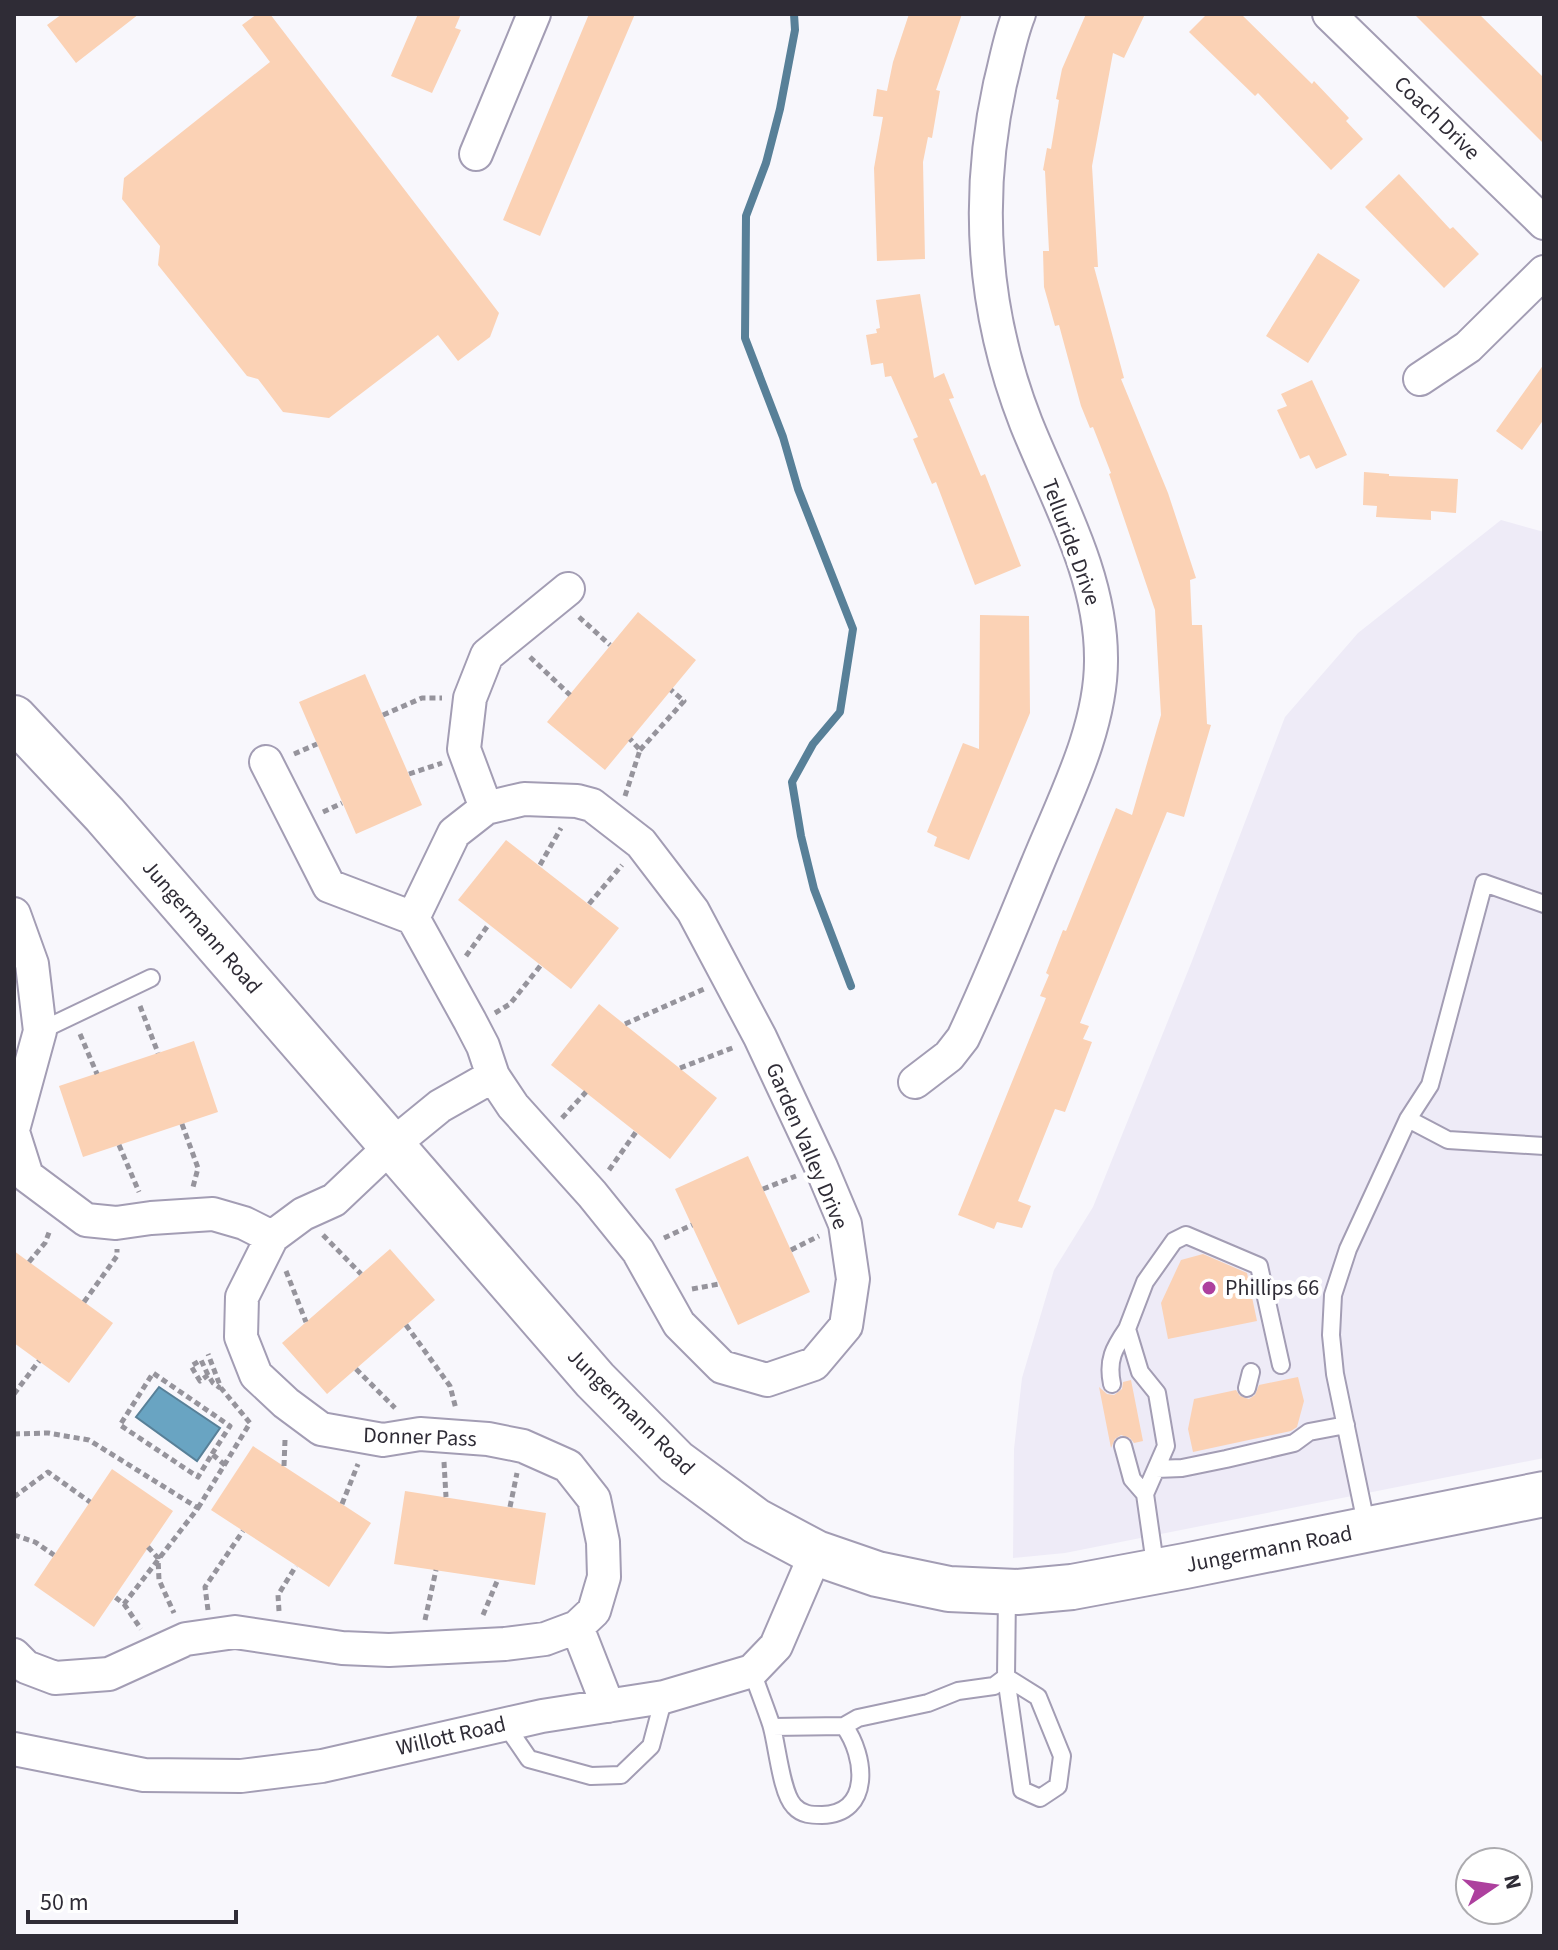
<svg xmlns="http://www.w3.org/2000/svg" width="1558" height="1950" font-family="'Source Sans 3',sans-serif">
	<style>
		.built { fill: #eeebf7 }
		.water { fill: #69a4c2; stroke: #588098; stroke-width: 2 }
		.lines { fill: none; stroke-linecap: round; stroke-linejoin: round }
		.stream { stroke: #588098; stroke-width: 8 }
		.building { fill: #fbd2b5 }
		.lane-casing { stroke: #a39db4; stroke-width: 20 }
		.street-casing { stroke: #a39db4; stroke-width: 36 }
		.primary-casing { stroke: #a39db4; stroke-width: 48 }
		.path { stroke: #96949c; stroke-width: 5; stroke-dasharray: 6 4; stroke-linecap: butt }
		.lane { stroke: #fff; stroke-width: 16 }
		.street { stroke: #fff; stroke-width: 32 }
		.primary { stroke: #fff; stroke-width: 44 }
		.poi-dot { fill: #ad409e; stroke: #fff; stroke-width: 3 }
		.labels { text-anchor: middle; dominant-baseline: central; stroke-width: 8; stroke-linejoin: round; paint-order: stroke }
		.street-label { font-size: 22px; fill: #2f2c36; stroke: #fff }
		.poi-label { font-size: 22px; fill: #2f2c36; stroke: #fff; text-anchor: start }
	</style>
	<rect width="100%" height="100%" fill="#f8f7fc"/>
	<!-- built -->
	<path class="built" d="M1501,520L1544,532V1458L1065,1553L1013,1558L1014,1449L1022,1378L1054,1270L1093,1207L1192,961L1285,717L1358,633Z"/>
	<!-- water -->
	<path class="water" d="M159,1387L220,1428L197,1461L136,1417Z"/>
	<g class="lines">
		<!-- stream -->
		<path class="stream" d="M794,14L795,30L780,109L766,163L746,216L745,338L783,437L798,489L853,629L840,712L813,744L792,782L801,836L814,889L851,986"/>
	</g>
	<!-- building -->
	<path class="building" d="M62,14H139L76,63L47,25Z
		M257,14H270L499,313L490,337L458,361L438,335L329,418L283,412L258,379L247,376L158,265L160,246L122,199L124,178L270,62L242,25Z
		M418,14H461L455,28L461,30L432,93L391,76Z
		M589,14H635L540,236L503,220Z
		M909,14H962L936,90L940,91L932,138L928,137L923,162L925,259L877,261L874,168L883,117L873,116L877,89L887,91L893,62Z
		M1086,14H1145L1124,58L1113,53L1092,166L1098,267H1094L1124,378L1121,379L1168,493L1196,578L1190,580L1192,625H1202L1207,724L1211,725L1184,817L1167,812L1080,1023L1089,1026L1083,1039L1092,1042L1065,1112L1055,1109L1018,1201L1031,1206L1022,1228L997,1222L994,1229L958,1215L1046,998L1040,996L1049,975L1046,973L1063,930L1066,931L1116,808L1132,815L1161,715L1155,610L1109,474L1111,473L1093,427L1090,428L1081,406L1059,325L1055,326L1044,287L1043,251H1049L1045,171L1043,170L1047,148L1051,149L1055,125L1059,100L1056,99L1062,69Z
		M1207,14H1241L1312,84L1314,81L1349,118L1346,121L1363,139L1331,170L1258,93L1255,96L1189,32Z
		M1414,14H1479L1544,78V144Z
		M1399,174L1450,229L1453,227L1479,254L1444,288L1365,207Z
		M1318,253L1360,280L1308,363L1266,336Z
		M920,294L934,378L944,373L954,398L949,399L981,476L985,474L1021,566L975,585L936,482L932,484L913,439L918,437L891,376L885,377L883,363L871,365L866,335L877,333L876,329L880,328L876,300Z
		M1544,364V419L1522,450L1496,431Z
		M1312,380L1347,455L1316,469L1309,455L1300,459L1277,410L1287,406L1281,394Z
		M1364,472L1389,474V476L1458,479L1456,513L1431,511V520L1376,517L1377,506L1363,505Z
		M638,612L696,660L605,770L547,722Z
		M980,615L1029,616L1030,713L969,860L934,846L937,837L927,832L963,743L979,749Z
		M365,674L422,805L356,834L299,702Z
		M506,840L619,928L571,989L458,900Z
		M599,1004L717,1098L670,1159L551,1065Z
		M194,1041L218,1112L83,1157L59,1086Z
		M748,1156L810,1292L738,1325L675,1189Z
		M390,1249L435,1300L327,1394L282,1343Z
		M14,1251L113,1323L69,1383L14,1343Z
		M1203,1254L1247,1273L1257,1321L1168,1339L1161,1303L1181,1260Z
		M1298,1377L1304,1401L1297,1427L1291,1431L1193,1452L1188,1429L1194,1399L1236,1390L1240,1396L1249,1399L1255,1395L1259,1385Z
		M1131,1380L1143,1441L1134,1443L1130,1438L1121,1435L1115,1439L1111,1448L1099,1387L1107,1394L1114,1395L1122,1389L1123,1382Z
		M253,1446L371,1523L329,1587L211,1510Z
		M112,1469L173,1511L94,1627L34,1585Z
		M405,1491L546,1513L535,1585L394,1564Z"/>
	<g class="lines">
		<defs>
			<path id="lane" d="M40,1031L151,978
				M1408,1119L1448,1140L1544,1146
				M1112,1384C1107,1360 1114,1348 1127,1329
				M1247,1388L1251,1372
				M1123,1446L1132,1479L1145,1494
				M1156,1469L1182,1468L1226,1459L1294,1443L1309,1432L1346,1425
				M1367,1528L1335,1374L1331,1335L1333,1295L1348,1249L1408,1119L1430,1085L1484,883L1544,904
				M1156,1571L1145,1494L1166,1446L1157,1393L1140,1372L1127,1329L1145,1282L1174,1241L1186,1235L1259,1266L1281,1365
				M752,1671C758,1689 765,1706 771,1724C777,1743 781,1793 794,1806C802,1815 812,1815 822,1815C872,1814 866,1756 844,1726L772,1727
				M1006,1677L1038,1697L1062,1756L1058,1786L1040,1798L1022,1790Z
				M505,1724L529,1759L591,1776L621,1775L651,1746L664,1697
				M844,1726L858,1718L928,1703L958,1691L994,1686L1006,1677L1007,1593"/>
			<path id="street" d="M1329,14L1544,223
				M476,154L534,14
				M1420,379L1468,347L1544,272
				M266,762L329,886L413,918
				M524,799L577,801L592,805L641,843L693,911L760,1037L821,1167L845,1224L853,1279L846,1326L814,1364L767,1380L722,1367L679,1324L638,1251L592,1194L513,1106L493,1076L483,1046L470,1021L413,918L454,833L486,808Z
				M486,808L464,749L470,698L487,655L568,589
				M14,914L32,964L40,1031L14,1126
				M915,1082L949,1056L963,1038C990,981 1013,923 1037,865C1063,801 1102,728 1101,658C1101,575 1056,498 1026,423C983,313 975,199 1000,84C1006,61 1010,36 1019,14
				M14,1135L27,1176L86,1220L116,1223L151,1218L213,1214L244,1223L272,1237
				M577,1627L608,1706
				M14,1655L26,1667L55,1678L109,1674L186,1639L235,1632L342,1648L389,1650L505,1644L545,1639L577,1627L594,1611L604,1577L603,1542L594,1499L568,1466L523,1446L488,1439L420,1434L383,1440L321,1429L286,1403L256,1375L241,1337L242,1297L272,1237L303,1214L334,1200L391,1146L440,1106L493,1076
				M14,1749L144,1775L241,1776L322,1766L542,1716L664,1697L752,1671L776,1646L816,1553"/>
			<path id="primary" d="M14,718L105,815L595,1380L676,1462L756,1521L816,1553L877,1574L949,1589L1017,1592L1072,1587L1185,1566L1544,1494"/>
		</defs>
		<!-- lane casing -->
		<use href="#lane" class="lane-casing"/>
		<!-- street casing -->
		<use href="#street" class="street-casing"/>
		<!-- primary casing -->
		<use href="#primary" class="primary-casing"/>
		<!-- path -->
		<path class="path" d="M579,617L610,645
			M530,657L570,695
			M383,715L422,698H442
			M640,750L684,701L671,690
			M294,754L317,744
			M409,774L442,763
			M625,796L640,750L630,739
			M323,812L342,803
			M540,865L561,828
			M589,904L622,865
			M466,956L489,924
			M140,1006L158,1053
			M495,1013L510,1004L541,965
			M625,1024L704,989
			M80,1034L97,1074
			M680,1068L735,1047
			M562,1118L586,1092
			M182,1124L198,1168L193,1187
			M119,1145L139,1192
			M609,1170L636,1132
			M763,1189L796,1176
			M323,1235L361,1274
			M664,1238L692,1225
			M791,1250L819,1236
			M29,1262L45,1243L50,1230
			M286,1271L306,1322
			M692,1289L719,1284
			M84,1302L117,1256V1249
			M406,1325L450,1386L456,1409
			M356,1369L395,1408
			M208,1375L201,1360L191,1366L200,1381L208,1375L213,1383L220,1388
			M14,1394L39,1361
			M14,1434L48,1433L89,1440L198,1508L124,1604L115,1597
			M212,1454L230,1426L153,1373L120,1425L198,1477L212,1454L225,1465
			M444,1462L446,1497
			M284,1466L285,1440
			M14,1497L48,1472L90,1502
			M342,1504L358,1464
			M510,1507L517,1473
			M198,1508L250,1423L221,1388L208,1354
			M14,1535L35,1542L54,1555
			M148,1547L158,1558L159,1580L174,1613
			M124,1604L141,1629
			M208,1610L205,1587L243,1531
			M279,1611L278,1595L296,1566
			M483,1615L498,1579
			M425,1620L436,1570"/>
		<!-- lane -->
		<use href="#lane" class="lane"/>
		<!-- street -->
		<use href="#street" class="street"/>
		<!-- primary -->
		<use href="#primary" class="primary"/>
	</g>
	<!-- markers -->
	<circle class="poi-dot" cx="1209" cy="1288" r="8"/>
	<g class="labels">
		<!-- street labels -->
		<g class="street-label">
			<text transform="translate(1437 118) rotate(44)">Coach Drive</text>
			<text transform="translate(1071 542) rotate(70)">Telluride Drive</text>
			<text transform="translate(202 927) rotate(49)">Jungermann Road</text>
			<text transform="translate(807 1146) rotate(67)">Garden Valley Drive</text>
			<text transform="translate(631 1412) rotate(45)">Jungermann Road</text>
			<text transform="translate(420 1437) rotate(2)">Donner Pass</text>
			<text transform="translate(1269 1549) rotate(-11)">Jungermann Road</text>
			<text transform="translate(451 1736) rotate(-13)">Willott Road</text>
		</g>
		<!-- poi labels -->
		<g class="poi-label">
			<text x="1225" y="1288">Phillips 66</text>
		</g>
	</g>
	<!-- border -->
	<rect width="1558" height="1950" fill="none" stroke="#2f2c36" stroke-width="32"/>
	<!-- north arrow -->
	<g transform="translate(1494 1886) rotate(77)"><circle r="38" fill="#ffffff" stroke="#acabaf" stroke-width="2"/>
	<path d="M0-6L14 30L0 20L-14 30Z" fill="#ad409e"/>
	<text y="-12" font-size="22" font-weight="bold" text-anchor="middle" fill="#2f2c36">N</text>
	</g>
	<!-- scale -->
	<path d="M28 1910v12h208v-12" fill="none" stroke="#2f2c36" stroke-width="4"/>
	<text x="40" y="1910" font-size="24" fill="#2f2c36" stroke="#ffffff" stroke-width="6" paint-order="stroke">50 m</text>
</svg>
